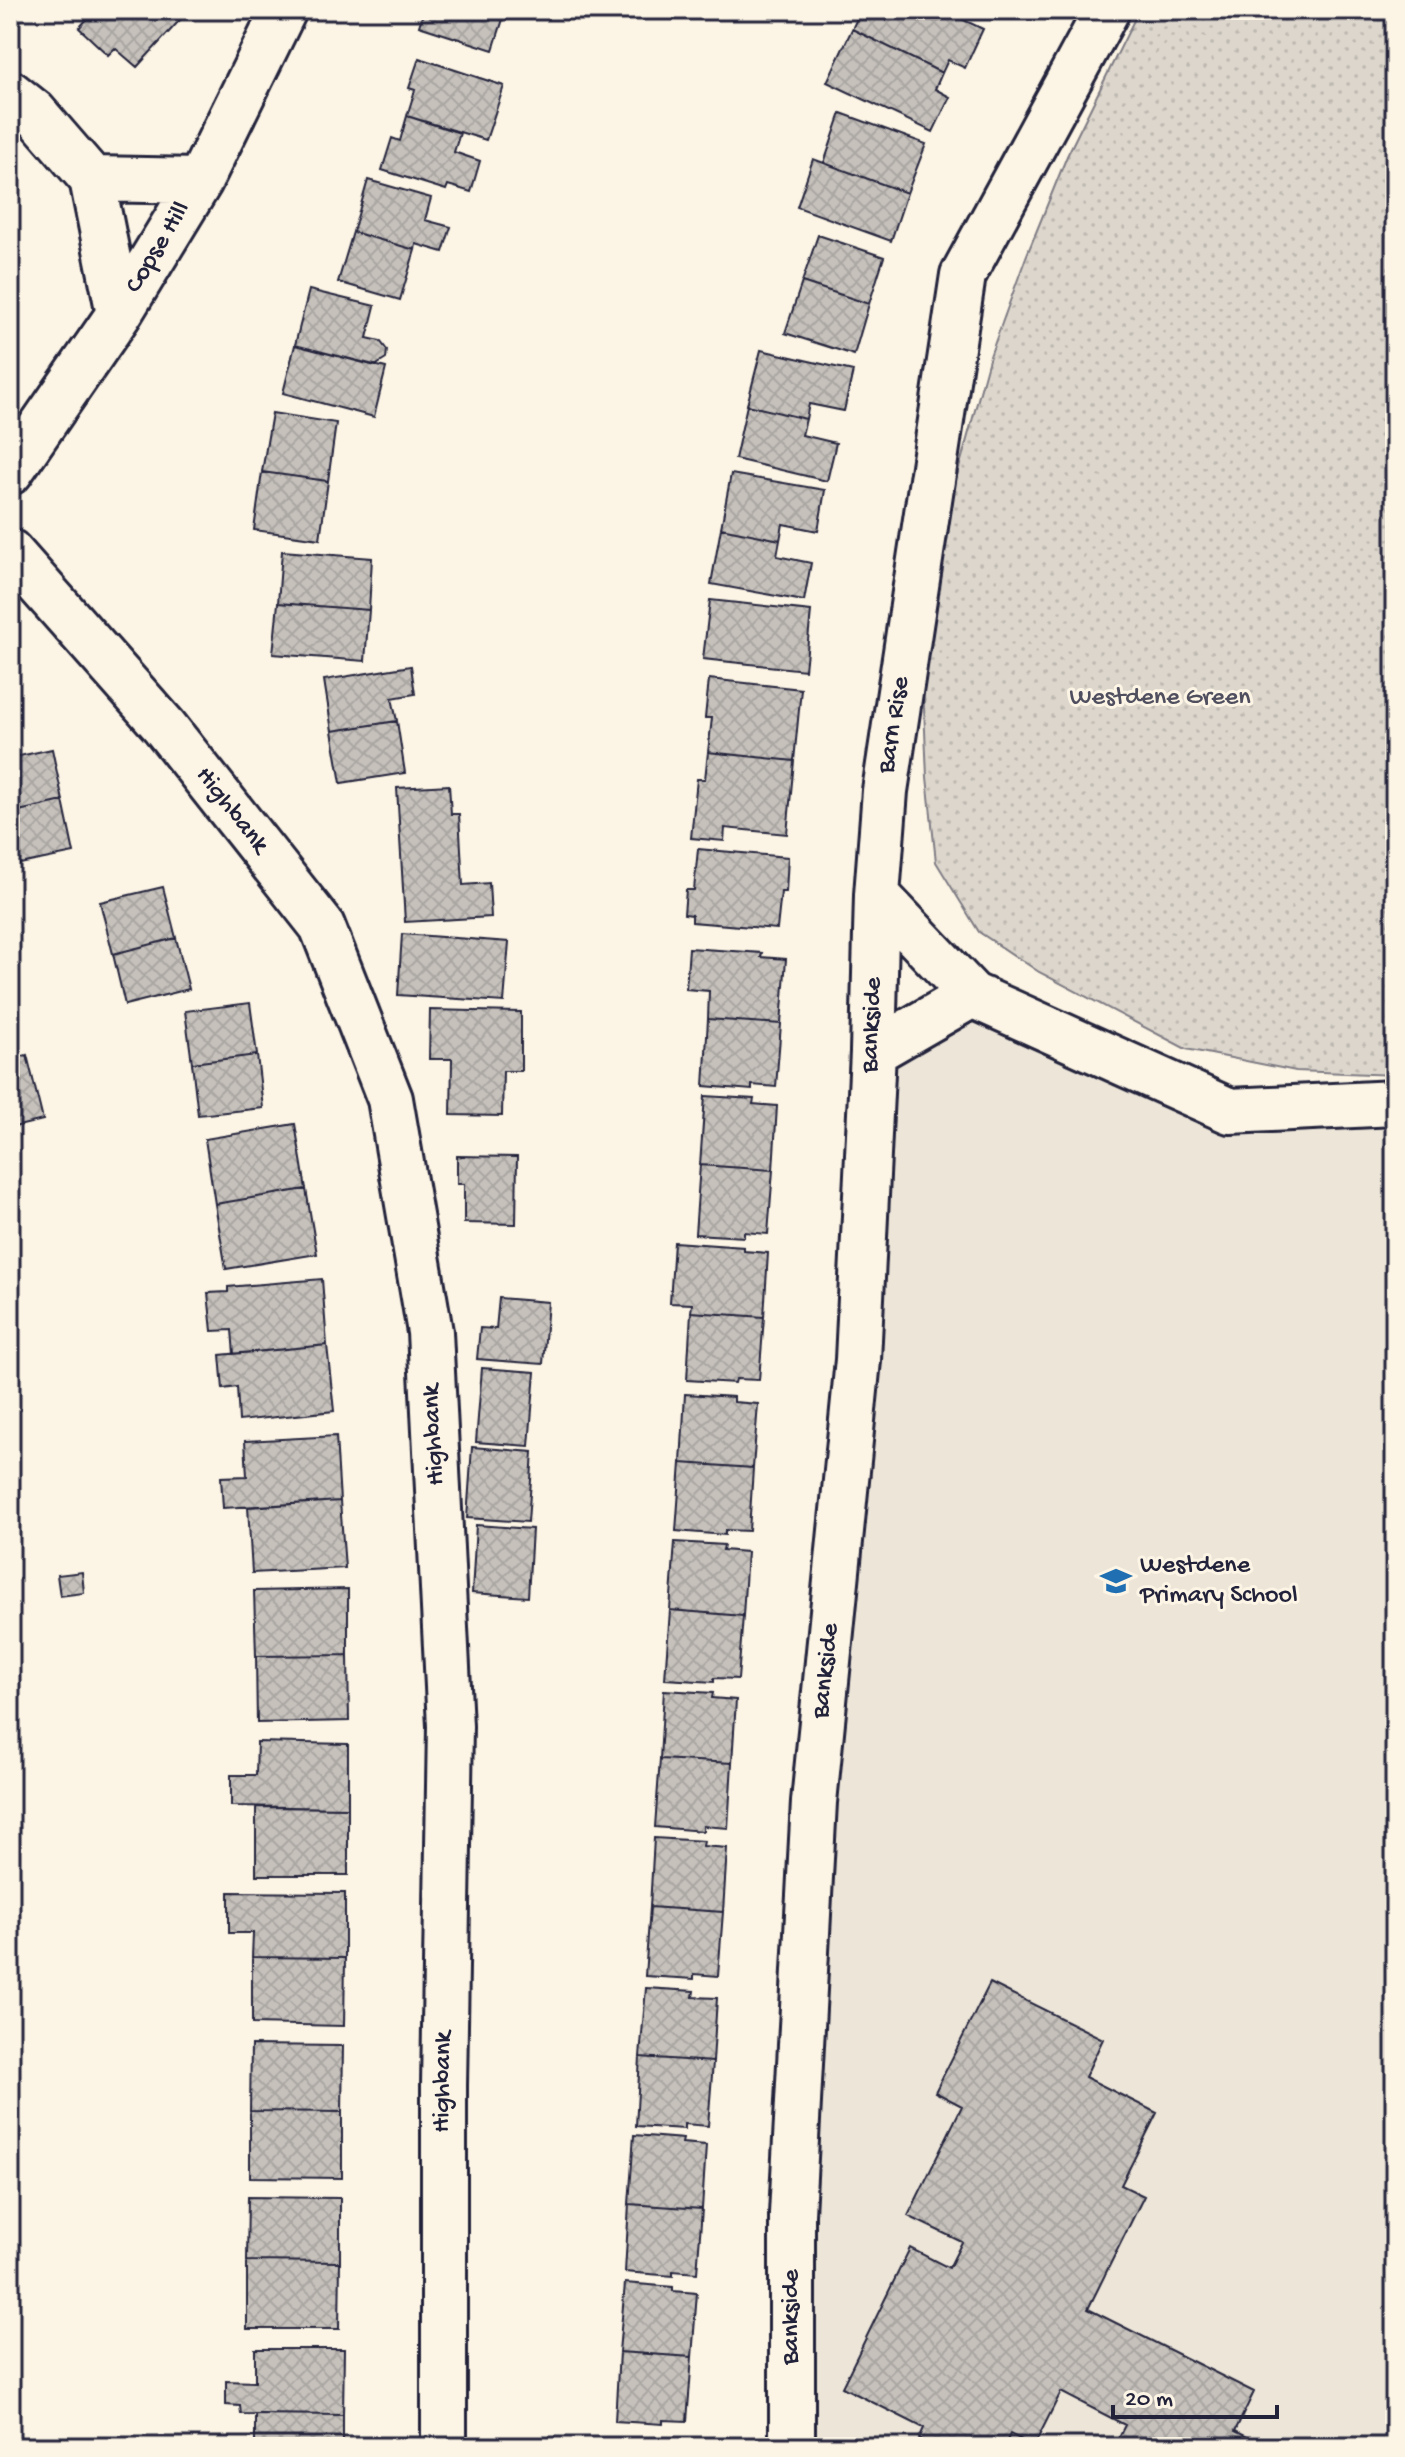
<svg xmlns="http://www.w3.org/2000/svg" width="1405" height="2457" font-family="'Gochi Hand',sans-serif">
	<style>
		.built { fill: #ece5d8 }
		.grass { fill: url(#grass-dots); stroke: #7f7c84; stroke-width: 2 }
		.building { fill: url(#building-cross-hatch); stroke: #22223b; stroke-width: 2 }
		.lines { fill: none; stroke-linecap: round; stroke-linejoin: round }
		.minor-casing { stroke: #22223b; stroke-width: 50 }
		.minor { stroke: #fcf5e5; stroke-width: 44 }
		.labels { text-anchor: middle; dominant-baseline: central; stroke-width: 6; stroke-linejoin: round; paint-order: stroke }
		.street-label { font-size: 26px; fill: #22223b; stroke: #fcf5e5 }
		.park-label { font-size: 26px; fill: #504f5f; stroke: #fcf5e5 }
		.poi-label { font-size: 26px; fill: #22223b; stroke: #fcf5e5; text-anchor: start }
	</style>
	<defs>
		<pattern id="grass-dots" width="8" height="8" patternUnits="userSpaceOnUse" patternTransform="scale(2)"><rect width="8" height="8" fill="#dcd6cc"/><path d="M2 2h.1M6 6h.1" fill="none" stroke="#bcb7b0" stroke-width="1.8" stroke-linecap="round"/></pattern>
		<pattern id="building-cross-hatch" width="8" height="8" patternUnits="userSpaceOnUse" patternTransform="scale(2)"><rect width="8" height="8" fill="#c6c1bb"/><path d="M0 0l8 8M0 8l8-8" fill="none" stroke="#aaa6a2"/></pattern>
	</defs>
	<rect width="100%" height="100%" fill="#fcf5e5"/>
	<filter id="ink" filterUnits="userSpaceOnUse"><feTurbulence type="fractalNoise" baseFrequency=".0125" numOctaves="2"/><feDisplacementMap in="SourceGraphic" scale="16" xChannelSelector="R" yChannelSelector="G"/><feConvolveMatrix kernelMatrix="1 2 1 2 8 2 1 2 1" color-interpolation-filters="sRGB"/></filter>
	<g filter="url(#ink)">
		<!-- built -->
		<path class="built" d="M972,995L1230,1111L1395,1103V2447H792L873,1052Z"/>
		<!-- grass -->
		<path class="grass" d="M1139,10H1395V1075L1296,1071L1186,1049L1039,972L979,932L936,862L927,777L923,684L949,505L989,359L1026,257L1067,156Z"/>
		<!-- building -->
		<path class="building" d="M95,10H189L137,67L115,48L108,55L79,28Z
			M424,10H506L493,50L419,26Z
			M861,10H943L983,29L965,68L948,60L942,73L852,29Z
			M852,29L942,73L935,89L950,97L933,132L827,82Z
			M419,58L504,86L486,140L407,116L415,90L409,88Z
			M841,113L926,144L907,193L824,163Z
			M407,116L460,133L454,152L480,161L471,192L448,185L446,190L382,170L392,138L400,141Z
			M813,159L907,193L891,241L797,207Z
			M368,180L431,198L425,220L451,227L443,252L416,244L415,250L353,232Z
			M353,232L415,250L400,300L338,282Z
			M818,235L884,257L869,304L802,282Z
			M802,282L869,304L854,355L785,333Z
			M309,290L375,306L367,338L380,341L387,350L386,359L375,366L295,345Z
			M295,345L386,368L374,417L283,393Z
			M761,350L853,371L844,411L809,404L806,419L747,405Z
			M747,405L806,419L802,435L836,443L827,481L735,459Z
			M272,413L336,423L328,481L262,472Z
			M262,472L328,481L320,539L254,530Z
			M731,474L825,490L818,531L783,524L780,540L721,528Z
			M721,528L780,540L777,556L811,563L804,601L711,584Z
			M282,551L372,558L369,610L278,603Z
			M710,600L811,611L805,670L703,659Z
			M278,603L369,610L365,661L273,654Z
			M411,666L415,694L392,698L397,721L332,731L324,680Z
			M709,679L801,689L794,761L708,752L712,718H705Z
			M397,721L405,773L341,783L332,731Z
			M52,749L63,801L10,813V758Z
			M708,752L794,761L787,834L725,828L724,841L691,838L697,779H705Z
			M449,785L451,814H459L463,885L489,883L491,917L405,922L397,788Z
			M63,801L74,853L10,866V813Z
			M698,849L788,857L786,892H781L777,929L692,922V915L684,914L686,890H694Z
			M163,887L176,938L113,954L100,902Z
			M402,934L509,942L504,1002L398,995Z
			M176,938L189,989L125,1005L113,954Z
			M689,948L762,953L761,957L786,959L781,1024L708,1019L709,991L686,989Z
			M250,1003L257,1055L192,1063L185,1011Z
			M430,1010L521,1012V1071H503L502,1116L451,1115L452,1059H429Z
			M708,1019L781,1024L776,1087L752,1085V1090L704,1086Z
			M27,1055L43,1120L10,1128V1059Z
			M257,1055L263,1108L198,1115L192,1063Z
			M705,1096L754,1099L753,1104L777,1106L773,1170L700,1165Z
			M295,1124L306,1189L215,1204L205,1139Z
			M457,1156L517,1157L516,1224L464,1223V1184H457Z
			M700,1165L773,1170L768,1234L744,1232V1237L695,1234Z
			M306,1189L317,1254L226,1269L215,1204Z
			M674,1242L744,1247V1251L768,1253L764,1317L691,1312L692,1304L670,1303Z
			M322,1279L327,1345L234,1354L232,1330L212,1331L208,1293L228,1292V1287Z
			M499,1298L548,1302L543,1364L477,1359L480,1328L496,1329Z
			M691,1312L764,1317L759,1380L736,1379L735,1383L687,1380Z
			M327,1345L334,1411L239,1421L237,1387L223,1389L220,1355Z
			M482,1368L535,1372L529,1446L476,1442Z
			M685,1394L734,1397V1402L758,1404L753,1468L681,1463Z
			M336,1436L340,1501L223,1508L221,1477L247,1476L245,1441Z
			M472,1447L533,1452L528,1522L467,1518Z
			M681,1463L753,1468L749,1531L725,1530V1535L676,1531Z
			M340,1501L345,1568L252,1573L248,1507Z
			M476,1525L532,1529L528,1597L472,1593Z
			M675,1542L724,1545L723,1550L747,1552L743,1616L670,1610Z
			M82,1572L84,1593L60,1596L57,1575Z
			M348,1589V1655L256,1656L254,1591Z
			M670,1610L743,1616L738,1679L714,1678V1682L665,1679Z
			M348,1655L349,1721L257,1723L256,1656Z
			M664,1690L713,1693L712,1698L736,1700L732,1763L660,1759Z
			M257,1742L348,1744V1808L231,1806V1775H256Z
			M660,1759L732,1763L728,1828L703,1826V1831L655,1827Z
			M256,1807L348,1808V1875H256Z
			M654,1838L704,1841L703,1846L727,1848L723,1912L650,1907Z
			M229,1892L345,1893V1958L252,1957L253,1933H229Z
			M650,1907L723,1912L718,1976L694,1974V1979L645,1976Z
			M252,1957L345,1958L344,2026L252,2024Z
			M990,1983L1103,2039L1085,2077L1157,2113L1121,2185L1144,2196L1088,2309L1254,2392L1235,2431L1268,2447H1114L1125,2425L1061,2392L1034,2446L1010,2434L1004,2447H935L919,2439L924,2428L842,2387L910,2248L949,2268L962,2242L908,2216L962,2106L935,2092Z
			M646,1988L694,1991L693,1997L717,1998L713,2062L640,2057Z
			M251,2045L343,2046L342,2112L250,2111Z
			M640,2057L713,2062L708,2126L684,2124V2129L636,2126Z
			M250,2111L342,2112V2178L250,2177Z
			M634,2135L683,2139L682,2143L706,2145L702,2209L629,2204Z
			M248,2197L340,2198V2262L247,2261Z
			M629,2204L702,2209L697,2273L673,2271V2276L625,2272Z
			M247,2261L340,2262L339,2329H247Z
			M625,2283L673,2287V2291L697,2293L692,2357L619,2352Z
			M255,2349H344L343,2415L241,2414L240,2406L226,2405V2381L255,2382Z
			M619,2352L692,2357L687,2421L663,2420V2424L615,2421Z
			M255,2414L343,2415V2447H255Z
			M688,2439V2447H599V2442Z"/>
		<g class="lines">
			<defs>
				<path id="minor" d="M1107,10L963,275L885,791L877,895L972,995L1230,1111L1395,1103
					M10,93L34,112L92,179L200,181
					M92,179L119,314
					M10,472L119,314L200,181L284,10
					M10,552L164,726L322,926L390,1099L430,1332L450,1726L444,2086V2447
					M873,1052L972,995
					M792,2447V2214L814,1802L858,1360L873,1052L877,895"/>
			</defs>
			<!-- minor casing -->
			<use href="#minor" class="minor-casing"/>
			<!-- minor -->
			<use href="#minor" class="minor"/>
		</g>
	</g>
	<!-- icons -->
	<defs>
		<symbol id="school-bare" viewBox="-9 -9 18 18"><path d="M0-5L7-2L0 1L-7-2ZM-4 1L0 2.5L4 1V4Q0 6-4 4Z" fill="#1f6fb2" stroke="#fcf5e5" stroke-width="2.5" paint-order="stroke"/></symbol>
	</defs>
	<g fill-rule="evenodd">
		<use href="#school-bare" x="1094" y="1559" width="44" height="44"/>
	</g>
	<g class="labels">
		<!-- street labels -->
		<g class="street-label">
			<text transform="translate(159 248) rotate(-59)">Copse Hill</text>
			<text transform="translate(895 725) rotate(-81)">Barn Rise</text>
			<text transform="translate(231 811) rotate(52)">Highbank</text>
			<text transform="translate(873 1025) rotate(-88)">Bankside</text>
			<text transform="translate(435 1435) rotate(-93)">Highbank</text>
			<text transform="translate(827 1671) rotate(-84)">Bankside</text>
			<text transform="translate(444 2082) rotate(-89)">Highbank</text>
			<text transform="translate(792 2317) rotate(-90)">Bankside</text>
		</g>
		<!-- park labels -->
		<g class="park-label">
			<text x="1160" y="698">Westdene Green</text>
		</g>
		<!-- poi labels -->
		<g class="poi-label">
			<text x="1140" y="1566">Westdene<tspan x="1140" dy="30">Primary School</tspan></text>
		</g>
	</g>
	<!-- margin -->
	<rect width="1405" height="2457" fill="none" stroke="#fcf5e5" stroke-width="40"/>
	<rect x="20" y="20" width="1365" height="2417" fill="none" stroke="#22223b" stroke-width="3" filter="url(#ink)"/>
	<!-- scale -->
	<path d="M1113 2405v12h164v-12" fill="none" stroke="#22223b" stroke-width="4"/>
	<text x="1125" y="2405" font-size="24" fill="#22223b" stroke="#fcf5e5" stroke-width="6" paint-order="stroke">20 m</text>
</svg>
